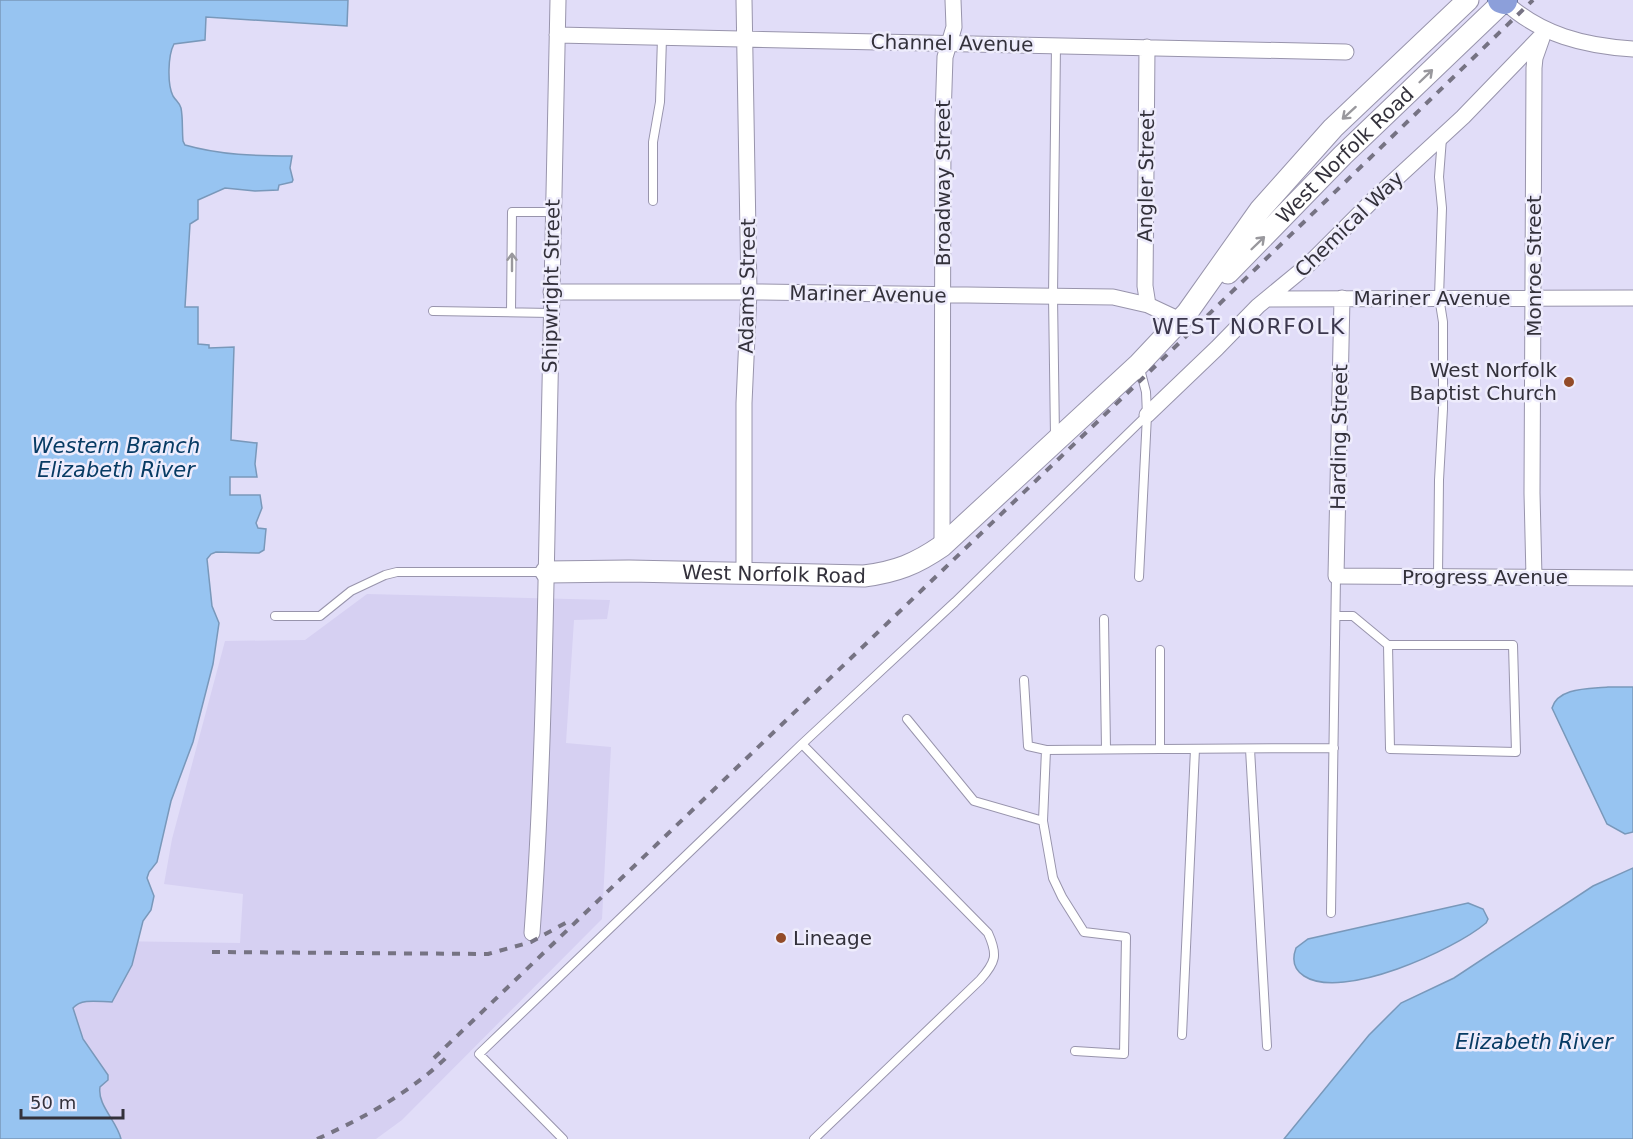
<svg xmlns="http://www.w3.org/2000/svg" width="1633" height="1139" font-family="'DejaVu Sans',sans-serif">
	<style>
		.built { fill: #d6d0f2 }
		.water { fill: #97c4f1; stroke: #7998ba; stroke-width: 1.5 }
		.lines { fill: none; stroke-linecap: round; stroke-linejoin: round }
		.lane-casing { stroke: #9894ac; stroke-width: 10 }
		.street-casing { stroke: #9894ac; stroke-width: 17 }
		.secondary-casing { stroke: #9894ac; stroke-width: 23 }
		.highway-casing { stroke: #6d78a2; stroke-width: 28 }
		.lane { stroke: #fff; stroke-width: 8 }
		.street { stroke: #fff; stroke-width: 15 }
		.secondary { stroke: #fff; stroke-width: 21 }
		.highway { stroke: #8c9fda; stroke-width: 26 }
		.rail { stroke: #767383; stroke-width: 4; stroke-dasharray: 8 8; stroke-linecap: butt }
		.oneway { stroke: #99989d }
		.poi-dot { fill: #934b28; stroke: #eeecfc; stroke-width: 2 }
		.labels { text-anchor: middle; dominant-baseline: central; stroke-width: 5; stroke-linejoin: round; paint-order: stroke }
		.street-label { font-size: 20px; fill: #33313b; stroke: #eeecfc }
		.poi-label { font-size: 20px; fill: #33313b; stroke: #eeecfc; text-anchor: end }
		.water-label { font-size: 21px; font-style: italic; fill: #073b64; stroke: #eeecfc }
		.quarter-label { font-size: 22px; letter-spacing: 1.5px; fill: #3c384d; stroke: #eeecfc }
	</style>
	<rect width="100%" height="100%" fill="#e1ddf8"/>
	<!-- built -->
	<path class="built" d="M367,594L610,600L607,619L574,620L566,743L611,747L602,919L402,1120L376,1139H0L47,940L240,943L243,894L164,884L172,839L225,641L305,640Z"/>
	<!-- water -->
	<path class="water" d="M0,0H348L347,26L206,17L205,40L174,44C168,55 167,84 173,96C176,101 179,102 181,108C183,118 182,130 183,141L185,145C220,155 256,156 292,156L290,168L293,180L292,182L279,185L278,190L255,191L225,188L198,200V219L190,224L185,307H198V344L209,345V348L234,347L231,440L257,443L255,464L257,477H230V495H260L262,508L256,523L258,528L266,529L264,550L259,553L216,552L211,554L207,559L212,606L219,623L213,664L193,742L171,801L157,862L149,872L147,878L154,896L151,910L143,921L132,965L112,1002C99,1002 82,998 73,1008L83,1039L108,1075V1080L100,1087C97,1105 117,1121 121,1139H0Z
		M1608,687H1633V832L1625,834L1607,824L1552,708C1558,687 1590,689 1608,687Z
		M1633,868V1139H1284L1369,1035L1401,1003L1454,978L1593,886Z
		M1468,903L1483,909L1488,919L1486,923C1454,950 1342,1001 1304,976C1293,969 1292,959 1296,948L1308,939Z"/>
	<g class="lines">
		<defs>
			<path id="lane" d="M653,201V142L660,102L662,38
				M433,311L551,313
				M511,312L512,212H552
				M1055,437L1053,296L1056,45
				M1438,576L1439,480L1443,409V322L1439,297L1442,208L1439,177L1442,138
				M1139,577L1147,415L1146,392L1139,365
				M275,616H320L351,591L385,575L397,572H545
				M1336,616H1353L1388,645H1513L1516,752L1390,749L1388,645
				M1104,619L1106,749
				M1160,650V749L1334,748
				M1024,680L1028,746L1046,750
				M907,719L974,801L1043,821
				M802,744L988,933C998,955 996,962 980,980L814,1139
				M1250,749L1267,1046
				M1331,913L1336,576
				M1182,1035L1195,749
				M1075,1051L1124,1054L1126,937L1084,932L1062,897L1053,878L1043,821L1046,750L1160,749
				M563,1139L479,1054L802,744L955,602L1147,415"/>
			<path id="street" d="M744,0L749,292L744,403V573
				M1504,1C1540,35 1585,46 1633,49
				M557,35L1346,52
				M1147,47L1145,286L1148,305
				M551,292H759L1113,297L1148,305L1180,320
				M1342,298L1336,576L1633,578
				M1267,299L1633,298
				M1147,415L1217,348L1258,306L1309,264L1373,200L1463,117L1547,30
				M942,546L943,118L945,57L954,27L953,0
				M1534,577L1532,493L1534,68L1535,58L1542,38
				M532,933C543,783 545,633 548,483C551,322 554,161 558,0"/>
			<g id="secondary">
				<path id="s1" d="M1228,273L1343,155L1505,0"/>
				<path id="s2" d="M546,572L629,571L864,576C896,572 916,564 942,546L1139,364L1187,313L1260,210L1333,128L1468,0"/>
			</g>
			<path id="highway" d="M1501,0L1504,1"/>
		</defs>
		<!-- lane casing -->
		<use href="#lane" class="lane-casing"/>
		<!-- street casing -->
		<use href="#street" class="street-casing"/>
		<!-- secondary casing -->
		<use href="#secondary" class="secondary-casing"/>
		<!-- highway casing -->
		<use href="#highway" class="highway-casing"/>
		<!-- lane -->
		<use href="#lane" class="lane"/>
		<!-- street -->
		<use href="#street" class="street"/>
		<!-- secondary -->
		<use href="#secondary" class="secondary"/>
		<!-- highway -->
		<use href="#highway" class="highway"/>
		<!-- rail -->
		<path class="rail" d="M212,952L488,954L531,942L569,921
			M434,1058L1143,378L1533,0
			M317,1139C364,1118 411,1092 448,1056"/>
	</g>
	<!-- one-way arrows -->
	<defs><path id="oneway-shaft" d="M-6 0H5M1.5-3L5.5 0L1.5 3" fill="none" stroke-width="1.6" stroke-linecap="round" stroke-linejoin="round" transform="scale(1.5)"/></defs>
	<g class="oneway">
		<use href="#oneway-shaft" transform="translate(1426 76) rotate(-44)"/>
		<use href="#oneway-shaft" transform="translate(1349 113) rotate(138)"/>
		<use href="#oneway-shaft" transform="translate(1258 243) rotate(-44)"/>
		<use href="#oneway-shaft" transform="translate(512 262) rotate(-90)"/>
	</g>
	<!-- markers -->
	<g class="poi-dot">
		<circle cx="1569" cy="382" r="6"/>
		<circle cx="781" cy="938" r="6"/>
	</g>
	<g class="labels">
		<!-- street labels -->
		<g class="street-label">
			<text transform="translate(952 43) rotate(1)">Channel Avenue</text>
			<text stroke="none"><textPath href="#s1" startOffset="166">West Norfolk Road</textPath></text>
			<text transform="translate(1146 176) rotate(-89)">Angler Street</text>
			<text transform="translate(943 183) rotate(-90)">Broadway Street</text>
			<text transform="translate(1349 224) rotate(-44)">Chemical Way</text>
			<text transform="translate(1534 266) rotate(-90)">Monroe Street</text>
			<text transform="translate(551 286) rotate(-89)">Shipwright Street</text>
			<text transform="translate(747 286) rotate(-89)">Adams Street</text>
			<text transform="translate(868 294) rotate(1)">Mariner Avenue</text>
			<text x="1432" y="298">Mariner Avenue</text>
			<text transform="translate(1339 437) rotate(-89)">Harding Street</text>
			<text stroke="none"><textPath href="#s2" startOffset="228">West Norfolk Road</textPath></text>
			<text x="1485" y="577">Progress Avenue</text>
		</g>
		<!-- poi labels -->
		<g class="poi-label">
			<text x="1557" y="370">West Norfolk<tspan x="1557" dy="23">Baptist Church</tspan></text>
			<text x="793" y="938" text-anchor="start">Lineage</text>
		</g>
		<!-- water labels -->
		<g class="water-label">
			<text x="116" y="446">Western Branch<tspan x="116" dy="24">Elizabeth River</tspan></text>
			<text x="1534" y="1042">Elizabeth River</text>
		</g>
		<!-- quarter labels -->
		<g class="quarter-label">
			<text x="1249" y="326">WEST NORFOLK</text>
		</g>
	</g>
	<!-- scale -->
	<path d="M21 1109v9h102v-9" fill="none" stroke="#33313b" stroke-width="3"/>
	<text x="30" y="1109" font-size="18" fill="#33313b" stroke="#eeecfc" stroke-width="4.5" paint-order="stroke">50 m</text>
</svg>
